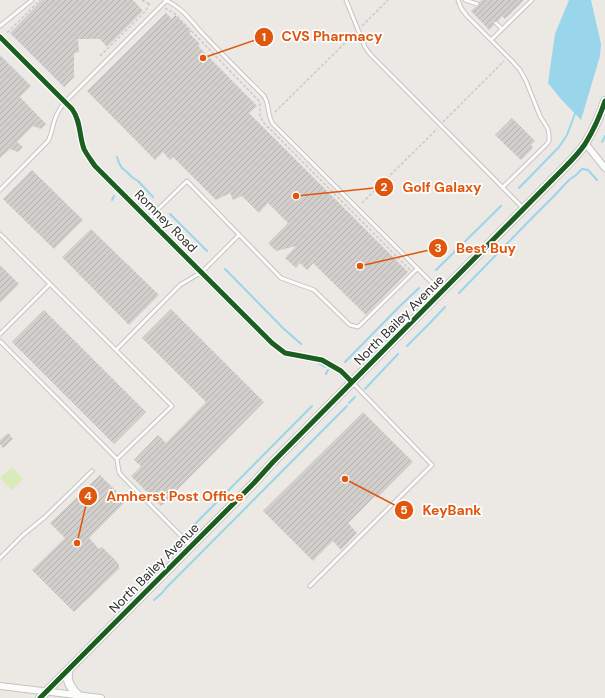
<svg xmlns="http://www.w3.org/2000/svg" width="605" height="698" font-family="'DM Sans',sans-serif">
	<style>
		.pitch { fill: #d9eabb }
		.water { fill: #99d6ec }
		.lines { fill: none; stroke-linecap: round; stroke-linejoin: round }
		.stream { stroke: #99d6ec; stroke-width: 2 }
		.building { fill: url(#building-hatch) }
		.service-casing { stroke: #c5c4c5; stroke-width: 5 }
		.minor-casing { stroke: #c5c4c5; stroke-width: 8 }
		.tertiary-casing { stroke: #c5c4c5; stroke-width: 10 }
		.path { stroke: #c9c9c8; stroke-width: 1.5; stroke-dasharray: 3 2; stroke-linecap: butt }
		.service { stroke: #fcfcfb; stroke-width: 3 }
		.minor { stroke: #fcfcfb; stroke-width: 6 }
		.tertiary { stroke: #fcfcfb; stroke-width: 8 }
		.cycleway-casing { stroke: #fff; stroke-width: 8 }
		.cycleway { stroke: #1b5e20; stroke-width: 5 }
		.labels { text-anchor: middle; dominant-baseline: central; stroke-width: 3.5; stroke-linejoin: round; paint-order: stroke }
		.street-label { font-size: 13px; fill: #2e2e2e; stroke: #fff }
		.leader { fill: none; stroke: #df570e; stroke-width: 1.5 }
		.callout-dot { fill: #df570e; stroke: #fff; stroke-width: 1.5 }
		.mark-label { font-size: 12px; text-anchor: middle; font-weight: bold; fill: #fff }
		.callout-label { font-size: 14px; text-anchor: middle; font-weight: bold; fill: #df570e; stroke: #fff; stroke-width: 3.5; stroke-linejoin: round; paint-order: stroke }
	</style>
	<defs>
		<pattern id="building-hatch" width="6" height="6" patternUnits="userSpaceOnUse"><rect width="6" height="6" fill="#d1cecb"/><path d="M-1 1l2-2M0 6l6-6M5 7l2-2" fill="none" stroke="#b4b1af"/></pattern>
	</defs>
	<rect width="100%" height="100%" fill="#ece8e4"/>
	<!-- pitch -->
	<path class="pitch" d="M12,467L23,479L12,490L0,478Z"/>
	<!-- water -->
	<path class="water" d="M569,0H591L601,44L600,56L581,120L560,98L548,83L555,34Z"/>
	<g class="lines">
		<!-- stream -->
		<path class="stream" d="M602,142L605,136
			M117,157L119,163L122,168L128,173L133,178L138,181L153,197
			M519,188L559,147L567,135L576,111
			M112,200L114,196
			M170,214L207,251
			M225,269L283,328L301,344
			M436,270L501,206
			M459,293L533,217L554,196L569,180L576,175L582,169L588,170L597,180
			M407,346L427,326L445,307
			M345,362L398,308L419,288
			M318,363L325,367
			M326,374L328,370
			M365,389L398,354
			M349,403L355,397
			M194,525L312,406
			M154,600L162,593L166,588L347,406"/>
	</g>
	<!-- building -->
	<path class="building" d="M42,0H133L143,11L107,47L100,39H78L79,52L74,53V77L64,87L10,33Z
		M482,0H524L505,19L502,16L498,21H494L493,23L494,25L489,30L471,11L475,7H477L479,6V2Z
		M166,13L172,19L175,15L191,31L189,33L200,44L198,46L257,106L249,113L408,272L366,315L313,263L307,270L300,263L296,268L285,258L296,246L276,251L268,243L288,223L268,203L259,213L242,196L233,200L230,193L216,200L173,157L170,160L163,152L155,160L87,91Z
		M0,55L31,86L20,97L46,124L41,129L33,126L17,142L23,147L18,152L10,149L0,158Z
		M512,118L535,141L531,145L533,148L521,160L495,135Z
		M32,170L83,220L54,249L3,199Z
		M91,229L159,295L129,325L62,257Z
		M0,265L19,284L0,303Z
		M171,309L264,402L161,506L131,476L141,466L134,460L158,435L166,443L206,402L142,338Z
		M44,310L146,412L114,444L12,342Z
		M363,412L413,462L377,498L375,496L348,523L357,533L341,550L333,541L313,561L263,511Z
		M8,433L13,439L3,448L0,444V440Z
		M100,475L126,501L89,538L99,549L102,547L119,564V569L74,612L32,570L65,538L50,523Z"/>
	<g class="lines">
		<defs>
			<path id="service" d="M165,0C182,7 191,21 203,34C223,55 244,76 264,96C270,105 267,116 273,124L440,291
				M346,0L365,47L370,54L523,208
				M458,0L461,8L467,16L512,61L520,70L526,81L540,116L548,129L549,135V141L546,145L503,187
				M465,0L477,4
				M496,23L502,29
				M0,26L32,0
				M491,40L532,0
				M0,190L48,141C52,134 52,127 55,119C57,112 61,107 65,102L167,0
				M148,219L187,181L281,278L314,290L350,325L358,327L417,269
				M0,234L172,406L117,459
				M0,334L50,284
				M0,341L117,459L119,472L121,475L190,545
				M116,350L180,285L202,272L239,235
				M0,558L23,535L45,517L92,471
				M310,586L432,465L352,382"/>
			<path id="minor" d="M0,37L72,109C81,121 79,136 84,149C87,155 91,160 95,166L272,343L285,353L322,360L341,371L352,382
				M585,143L605,168
				M0,686L101,698"/>
			<path id="tertiary" d="M69,669C65,680 70,688 78,695
				M40,698L254,483L273,462L564,168C571,161 579,153 585,144C593,131 600,116 605,101"/>
		</defs>
		<!-- service casing -->
		<use href="#service" class="service-casing"/>
		<!-- minor casing -->
		<use href="#minor" class="minor-casing"/>
		<!-- tertiary casing -->
		<use href="#tertiary" class="tertiary-casing"/>
		<!-- path -->
		<path class="path" d="M142,0L149,4
			M165,8L175,14L259,101L260,104V115L263,122L410,270
			M362,26L388,0
			M7,32H8L40,0
			M100,56L145,12L149,4L151,3
			M275,112L355,33
			M443,122L504,61
			M362,203L437,129"/>
		<!-- service -->
		<use href="#service" class="service"/>
		<!-- minor -->
		<use href="#minor" class="minor"/>
		<!-- tertiary -->
		<use href="#tertiary" class="tertiary"/>
		<defs>
			<path id="cycleway" d="M0,37L72,109C81,121 79,136 84,149C87,155 91,160 95,166L272,343L285,353L322,360L341,371L352,382
				M40,698L254,483L273,462L564,168C571,161 579,153 585,144C593,131 600,116 605,101"/>
		</defs>
		<!-- cycleway casing -->
		<use href="#cycleway" class="cycleway-casing"/>
		<!-- cycleway -->
		<use href="#cycleway" class="cycleway"/>
	</g>
	<g class="labels">
		<!-- street labels -->
		<g class="street-label">
			<text transform="translate(166 221) rotate(45)">Romney Road</text>
			<text transform="translate(399 320) rotate(-45)">North Bailey Avenue</text>
			<text transform="translate(154 568) rotate(-45)">North Bailey Avenue</text>
		</g>
	</g>
	<!-- callouts -->
	<path class="leader" d="M203 58L264 37M296 196L384 187M360 266L438 248M77 543L88 496M345 479L404 510"/>
	<g class="callout-dot">
		<circle cx="203" cy="58" r="4"/>
		<circle cx="296" cy="196" r="4"/>
		<circle cx="360" cy="266" r="4"/>
		<circle cx="77" cy="543" r="4"/>
		<circle cx="345" cy="479" r="4"/>
		<circle cx="264" cy="37" r="10"/>
		<circle cx="384" cy="187" r="10"/>
		<circle cx="438" cy="248" r="10"/>
		<circle cx="88" cy="496" r="10"/>
		<circle cx="404" cy="510" r="10"/>
	</g>
	<g class="mark-label">
		<text x="264" y="41">1</text>
		<text x="384" y="191">2</text>
		<text x="438" y="252">3</text>
		<text x="88" y="500">4</text>
		<text x="404" y="514">5</text>
	</g>
	<g class="callout-label">
		<text x="332" y="41">CVS Pharmacy</text>
		<text x="442" y="192">Golf Galaxy</text>
		<text x="486" y="253">Best Buy</text>
		<text x="175" y="501">Amherst Post Office</text>
		<text x="452" y="515">KeyBank</text>
	</g>
</svg>
